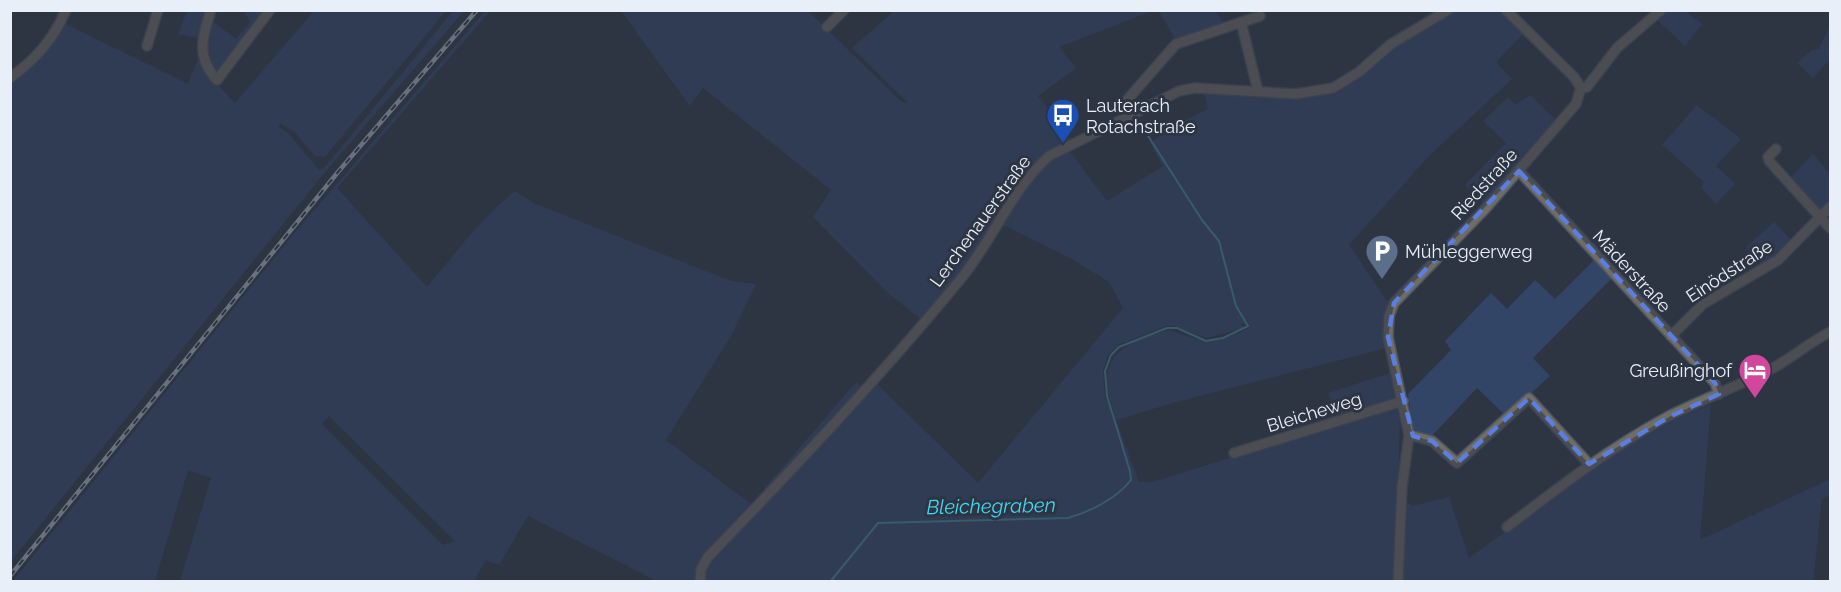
<svg xmlns="http://www.w3.org/2000/svg" width="1841" height="592" font-family="Raleway,sans-serif">
	<style>
		.green { fill: #324567; fill-rule: evenodd }
		.lines { fill: none; stroke-linecap: round; stroke-linejoin: round }
		.stream { stroke: #478a97; stroke-width: 2 }
		.street-casing { stroke: #4b5360; stroke-width: 12 }
		.street { stroke: #6f6c64; stroke-width: 9 }
		.rail-casing { stroke: #b4bac5; stroke-width: 4.5 }
		.rail { stroke: #2d3543; stroke-width: 2; stroke-dasharray: 7; stroke-linecap: butt }
		.marked { fill: none; stroke: #5a7ee2; stroke-width: 4.5; stroke-dasharray: 12 8; stroke-linejoin: round }
		.labels { text-anchor: middle; dominant-baseline: central; stroke-width: 6; stroke-linejoin: round; paint-order: stroke }
		.poi-label { font-size: 18px; fill: #e9eff8; stroke: #2d3543; text-anchor: start }
		.street-label { font-size: 18px; fill: #e9eff8; stroke: #2d3543 }
		.water-label { font-size: 20px; font-style: italic; fill: #42d6f5; stroke: #2d3543 }
	</style>
	<rect width="100%" height="100%" fill="#2d3543"/>
	<!-- green -->
	<path class="green" d="M187,11H208L199,38L178,34Z
		M244,11H267L217,74L213,72L205,54L211,20L236,39L250,22Z
		M314,11H446L325,157L315,156L295,132L281,124L278,126L288,133L319,170L325,167L453,11H464L326,171L11,561V82L44,54L64,23L188,84L198,59L209,76L235,103Z
		M485,11H490L337,188L427,287C455,254 481,218 515,191L536,204L731,281L756,284L731,336L666,440L751,504L856,382L865,391L874,381L978,483L1123,308L1109,282L1070,258L999,223L927,324L889,294L813,217L831,190L703,88L690,106L621,11H808L903,103H908L852,48L894,11H1152L1059,47L1076,68L1038,96L1074,141L1068,149L1107,201L1163,166L1150,143L1175,125L1208,109L1204,92L1319,94L1391,47L1456,11H1502L1524,33L1496,62L1512,79L1428,157L1349,245L1389,304L1387,348L1176,402L1116,420L1139,482H1153L1393,407L1400,412L1398,496L1412,506L1449,497L1469,558C1546,503 1623,439 1711,404L1700,540L1830,479V495L1822,499L1813,581H657L528,516L499,565L486,560L474,581H180L211,478L188,470L155,581L12,582L292,236ZM1241,322L1250,328L1223,339L1206,342L1169,330C1133,341 1101,349 1108,393C1110,401 1113,409 1114,415L1105,398L1103,372L1108,355L1118,345L1166,326H1173L1207,338L1243,328ZM329,416L455,541L443,545L322,424Z
		M1159,11H1216L1224,25L1176,41Z
		M1667,11H1685L1702,24L1685,46L1656,19Z
		M1830,26V59L1813,78L1797,63L1812,50L1819,49Z
		M1530,95L1557,121L1485,205L1465,185L1506,143L1483,121L1508,97L1515,105Z
		M1697,105L1741,139L1716,166L1735,184L1716,204L1701,187L1704,182L1662,145Z
		M1813,154L1830,174V202L1820,210L1788,180Z
		M1774,222L1794,243L1779,257L1762,265L1746,247Z
		M1595,259L1613,277L1533,358L1550,376L1506,416L1477,388L1430,438L1413,432L1408,394L1451,350L1445,341L1491,293L1507,309L1535,280L1555,299Z
		M1393,372L1399,396L1396,400L1338,418L1328,393Z"/>
	<g class="lines">
		<!-- stream -->
		<path class="stream" d="M830,582L878,523L1068,518C1090,512 1117,498 1131,480L1130,471L1107,396L1105,371L1111,355L1119,347L1167,328H1177L1206,341L1223,338L1248,326L1236,306L1219,241L1202,220L1143,128"/>
		<defs>
			<path id="street" d="M211,10C202,38 196,57 217,80L270,10
				M1506,10L1574,77L1581,88
				M1241,22L1258,91
				M827,27L844,10
				M147,46L158,10
				M10,78C36,59 53,40 66,10
				M1581,88L1587,87L1617,48L1661,10
				M1130,113L1127,100L1176,44L1260,16
				M1776,149L1768,157L1769,161L1830,228
				M1519,171L1715,383L1719,394
				M1671,336L1703,304L1778,260L1830,207
				M1409,435L1432,441L1457,463L1529,398L1589,464
				M1234,453L1403,401
				M1507,527C1559,487 1611,447 1669,416C1703,399 1739,386 1773,368C1793,357 1810,342 1830,332
				M700,582L701,569L708,557C794,468 880,377 959,281C992,242 1011,190 1049,156L1179,91L1195,88L1296,94L1333,88L1359,72L1391,44L1448,10
				M1398,582L1402,487L1409,435L1388,337L1389,316L1394,303L1486,208L1576,104L1581,88"/>
		</defs>
		<!-- street casing -->
		<use href="#street" class="street-casing"/>
		<!-- street -->
		<use href="#street" class="street"/>
		<defs>
			<path id="rail" d="M10,576L338,172L477,10"/>
		</defs>
		<!-- rail casing -->
		<use href="#rail" class="rail-casing"/>
		<!-- rail -->
		<use href="#rail" class="rail"/>
	</g>
	<!-- marked area -->
	<path d="M0 0H1841V592H0ZM1519,171L1715,383L1719,394L1669,417L1589,464L1529,398L1457,463L1432,441L1413,436L1388,337L1394,303Z" fill="#2d3543" fill-opacity=".55" fill-rule="evenodd"/>
	<path class="marked" d="M1519,171L1715,383L1719,394L1669,417L1589,464L1529,398L1457,463L1432,441L1413,436L1388,337L1394,303Z"/>
	<!-- icons -->
	<defs>
		<symbol id="bus-pin" viewBox="-11 -11 22 30"><path d="M0 17L-7.5 6A9.5 9.5 0 1 1 7.5 6Z" fill="#1a4fb4" stroke="#2d3543"/><path d="M-5-6H5V4H4V6H2V4H-2V6H-4V4H-5ZM-3.5-4V0h7V-4ZM-3.5 1.2v1.5H-2V1.2ZM2 1.2v1.5H3.5V1.2Z" fill="#fff"/></symbol>
		<symbol id="parking-pin" viewBox="-11 -11 22 30"><path d="M0 17L-7.5 6A9.5 9.5 0 1 1 7.5 6Z" fill="#5c6f8a" stroke="#2d3543"/><path d="M-3.5-5.5H1a3.5 3.5 0 0 1 0 7H-1V5.5H-3.5ZM-1-3.4V-.6H.8a1.4 1.4 0 0 0 0-2.8Z" fill="#fff"/></symbol>
		<symbol id="hotel-pin" viewBox="-11 -11 22 30"><path d="M0 17L-7.5 6A9.5 9.5 0 1 1 7.5 6Z" fill="#d1479c" stroke="#2d3543"/><path d="M-6-4.5h1.5V1H6V5H4.5V3h-9V5H-6ZM-4 0a1.8 1.8 0 1 1 3.6 0ZM.5 0V-2.5h3Q6-2.5 6 0Z" fill="#fff"/></symbol>
	</defs>
	<g fill-rule="evenodd">
		<use href="#bus-pin" x="1044" y="96" width="38" height="52"/>
		<use href="#parking-pin" x="1363" y="232" width="38" height="52"/>
		<use href="#hotel-pin" x="1736" y="351" width="38" height="52"/>
	</g>
	<g class="labels">
		<!-- poi labels -->
		<g class="poi-label">
			<text x="1086" y="105">Lauterach<tspan x="1086" dy="21">Rotachstraße</tspan></text>
			<text x="1405" y="251">Mühleggerweg</text>
			<text x="1732" y="370" text-anchor="end">Greußinghof</text>
		</g>
		<!-- street labels -->
		<g class="street-label">
			<text transform="translate(1484 184) rotate(-48)">Riedstraße</text>
			<text transform="translate(980 221) rotate(-54)">Lerchenauerstraße</text>
			<text transform="translate(1632 271) rotate(47)">Mäderstraße</text>
			<text transform="translate(1729 271) rotate(-33)">Einödstraße</text>
			<text transform="translate(1314 412) rotate(-17)">Bleicheweg</text>
		</g>
		<!-- water labels -->
		<g class="water-label">
			<text transform="translate(991 506) rotate(-1)">Bleichegraben</text>
		</g>
	</g>
	<!-- border -->
	<rect width="1841" height="592" fill="none" stroke="#e9eff8" stroke-width="24"/>
</svg>
